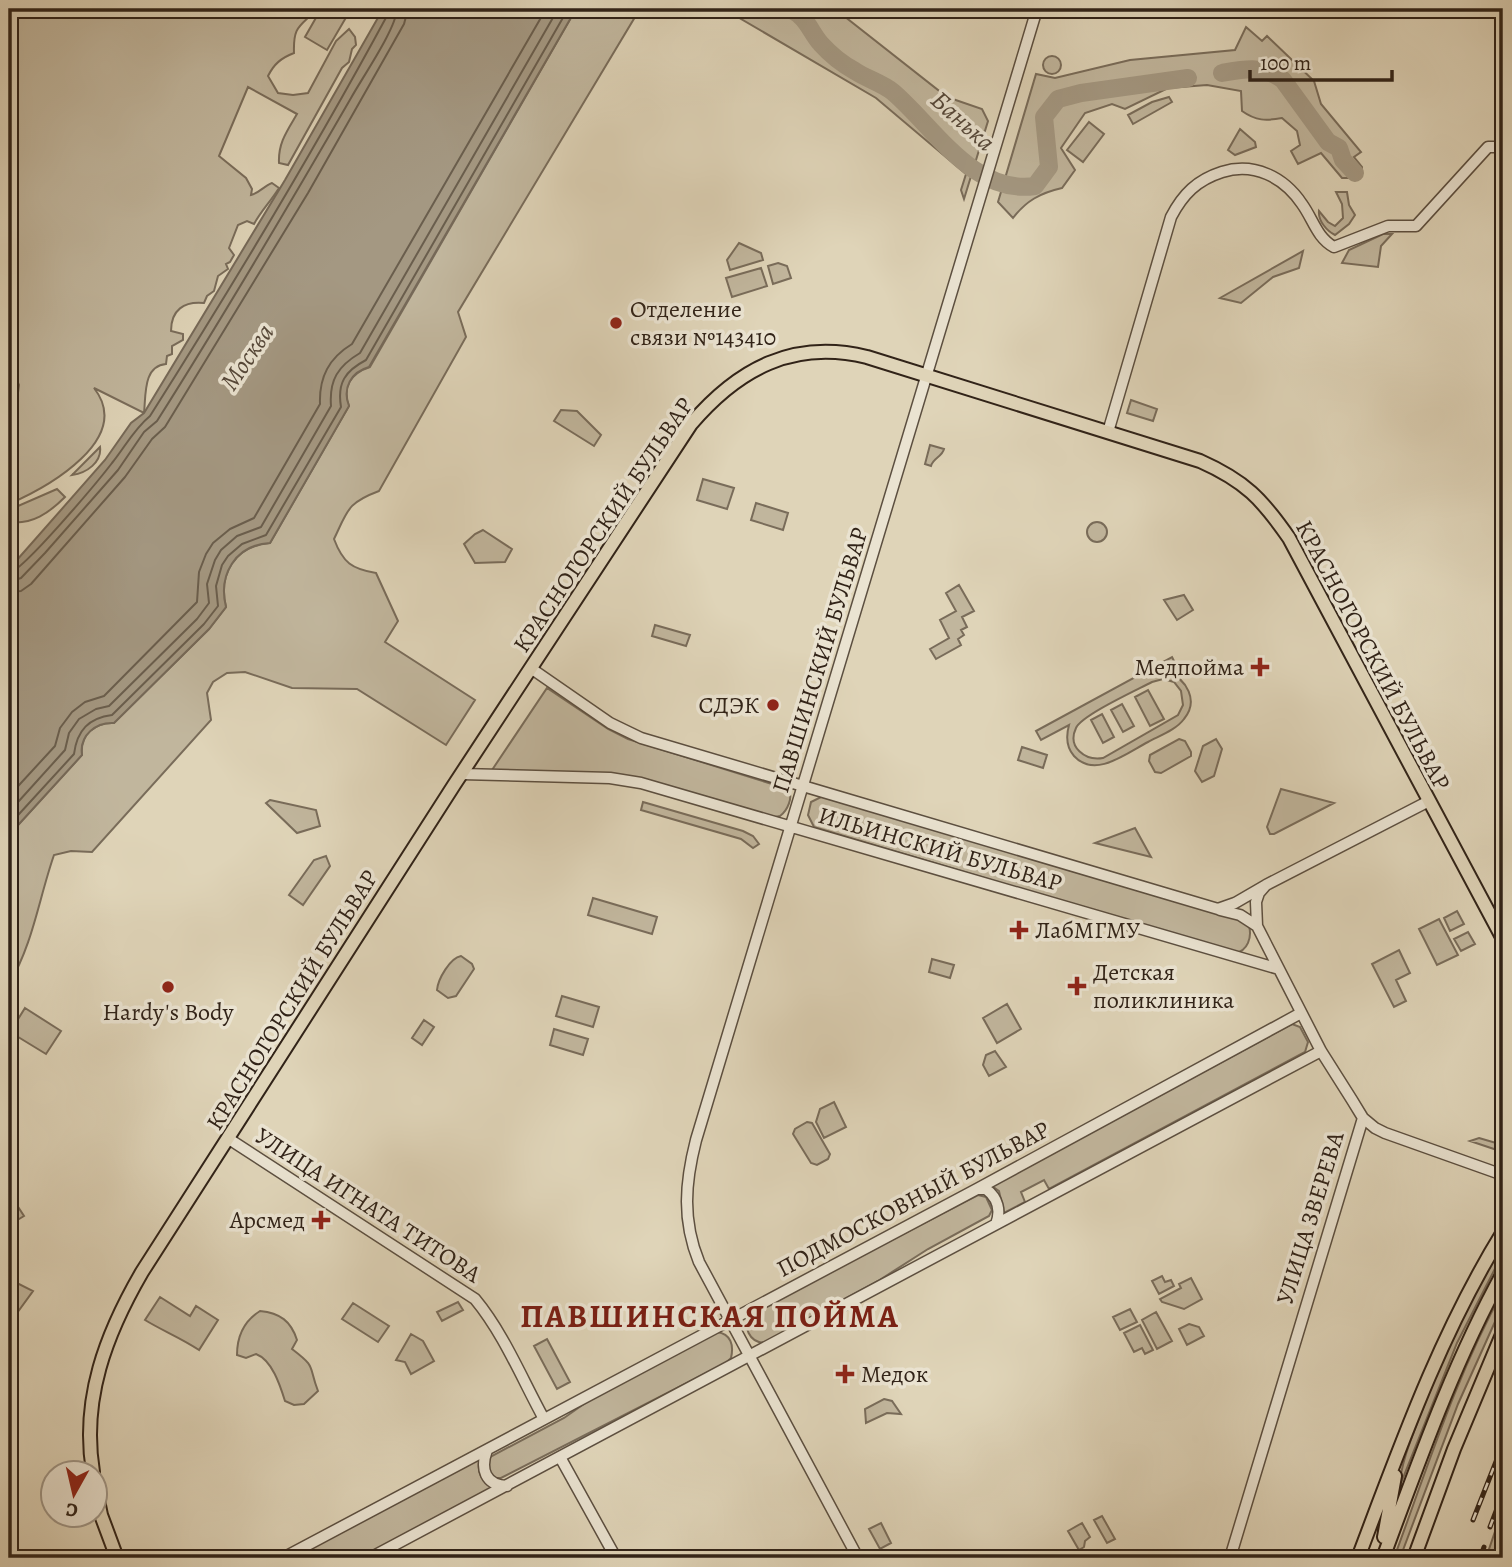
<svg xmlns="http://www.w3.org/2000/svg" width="1512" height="1567" font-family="Alegreya,serif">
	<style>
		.green { fill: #c1b69d; stroke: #796c5a; stroke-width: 2; fill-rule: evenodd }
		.water { fill: #a49882; stroke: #766958; stroke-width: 2 }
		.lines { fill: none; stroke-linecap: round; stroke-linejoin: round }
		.shore { stroke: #6a5e4d; stroke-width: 2 }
		.river { stroke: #a49882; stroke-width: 18 }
		.minor-casing { stroke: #5c4f40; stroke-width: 13 }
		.major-casing { stroke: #312318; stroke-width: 16 }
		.minor { stroke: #eae3d1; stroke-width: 10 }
		.major { stroke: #dfd4b8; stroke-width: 12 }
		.rail-casing { stroke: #312318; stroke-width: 5 }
		.rail { stroke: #eae3d1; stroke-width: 2.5; stroke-dasharray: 8; stroke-linecap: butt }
		.poi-dot { fill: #8f2418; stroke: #eae3d1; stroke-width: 2.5 }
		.labels { text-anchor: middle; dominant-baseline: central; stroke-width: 7; stroke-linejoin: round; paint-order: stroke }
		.poi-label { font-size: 24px; fill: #312318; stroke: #eae3d1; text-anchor: start }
		.street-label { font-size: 24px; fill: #312318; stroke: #eae3d1 }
		.water-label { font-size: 26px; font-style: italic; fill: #544638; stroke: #eae3d1 }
		.district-label { font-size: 32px; font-weight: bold; letter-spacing: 2px; fill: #7a1f14; stroke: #eae3d1 }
	</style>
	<rect width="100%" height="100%" fill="#dfd4b8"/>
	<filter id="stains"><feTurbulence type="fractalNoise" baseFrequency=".00286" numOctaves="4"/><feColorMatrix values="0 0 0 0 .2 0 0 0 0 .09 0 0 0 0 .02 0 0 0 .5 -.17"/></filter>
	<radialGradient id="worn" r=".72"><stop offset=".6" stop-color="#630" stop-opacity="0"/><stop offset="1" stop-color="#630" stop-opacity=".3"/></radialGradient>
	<!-- green -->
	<path class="green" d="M9,9H317C300,27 293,25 294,53C281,58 274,64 268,76L278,93L293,95L308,93L336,41L349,29L355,37L356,45L352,49L349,62L342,68L288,165L279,163C278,143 287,131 297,114L248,87L219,156L246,178L252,189L251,195C259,193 264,186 272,183L279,188C271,201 261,211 254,224L247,221L238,225L229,248L234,255L230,262L226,264L228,269L218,276L214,291L207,296L204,303C184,301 171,310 171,331L183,334V340L172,346V354L167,356L166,364C143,366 146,395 144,413L94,388C134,439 48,487 9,504V431L15,416L19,385L9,363Z
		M321,9H351L327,50L305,37Z
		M576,9H633L638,12L458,312L466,337L379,491C347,503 348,510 334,539C343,563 352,569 376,573L398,621L385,642L475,700L446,745L357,689L292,688L245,672L227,673L213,682L207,693L211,720L92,852L71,851L54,855C39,898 33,944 9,984V835L82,755C80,735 95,722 114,723L209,629L226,607C218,574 235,546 270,543L349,406C342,387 351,373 370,367Z
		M724,9H779L800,21L814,22L798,9H835L947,97L982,109L988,121L964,199L961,190L966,174L876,98Z
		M1246,27L1262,41L1267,36L1314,81L1321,104L1361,152L1354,157L1362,167L1360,178H1342L1321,153L1298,164L1291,151L1300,145L1297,131L1282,118C1266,121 1256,121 1242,111L1241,91L1207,85L1168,88L1125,109L1112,104L1085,113L1061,148L1075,170L1062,188C1040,193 1026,201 1013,218L998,202L1036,74L1055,78L1130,60L1235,50Z
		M1043 65a9 9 0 1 1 18 0a9 9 0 1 1-18 0Z
		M1169,97L1172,102L1133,124L1128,115L1152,102Z
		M1089,122L1104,134L1083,162L1067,150Z
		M1240,129L1255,142L1256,147L1235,155L1228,150Z
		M1336,192H1347L1349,205L1355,215L1349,224L1335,235C1327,231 1318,221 1319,211L1328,222L1335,226L1343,218L1342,204Z
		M1383,234H1392L1381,246L1378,267L1342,263L1349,250Z
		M739,243L761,253L763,260L730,270L727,260Z
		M1303,251L1299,268L1273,277L1241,303L1220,298Z
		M778,263L787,266L791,278L773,284L768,266Z
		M761,268L767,286L732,297L726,278Z
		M1131,400L1157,409L1153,421L1127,413Z
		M561,410L577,411L601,435L594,446L554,421Z
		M930,445L944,449C942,457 933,458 931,466L925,464Z
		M100,447C102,462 87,473 72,475Z
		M703,479L734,488L727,509L697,500Z
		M57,489L65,497C49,513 32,525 9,522V510Z
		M756,503L788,513L783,530L751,520Z
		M1087 532a10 10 0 1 1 20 0a10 10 0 1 1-20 0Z
		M483,530L512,549L505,562L475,563L464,544L475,534Z
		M959,585L974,611L962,617L967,627L961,630L964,635L958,639L961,645L936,659L930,649L949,638L940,620L956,611L946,593Z
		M1184,595L1193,610L1177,620L1164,600Z
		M655,625L690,635L686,646L652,636Z
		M1172,657L1177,667L1167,672C1187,679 1199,701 1184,719C1176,730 1159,736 1148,742C1127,753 1095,779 1074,756C1066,747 1066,736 1069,725L1041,740L1036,731ZM1163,679L1174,682L1181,691L1183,705L1178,715L1103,758C1085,761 1067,747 1076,728C1082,715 1137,690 1152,682Z
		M547,688L608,729L628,739L788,789C794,797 787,811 780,816L775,817L641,779L492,770Z
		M1148,690L1164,719L1150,726L1135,697Z
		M1122,704L1134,726L1123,732L1111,710Z
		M1102,714L1114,737L1103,743L1091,720Z
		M1179,739L1185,741L1191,752V756L1161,773L1155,772L1149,761L1150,755Z
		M1216,739L1222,749L1214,776L1202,782L1195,771L1203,746Z
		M1022,747L1047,755L1043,768L1018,760Z
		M1281,789L1334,803L1274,834H1270L1267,827Z
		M823,796L1243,921L1249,926C1252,937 1248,951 1235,953L814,827L808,815L811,802Z
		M270,800L316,810L320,826L297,833L266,803Z
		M643,802L743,831L753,836L759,844L753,848L741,839L641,810Z
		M1135,828L1151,857L1095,843Z
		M326,856L330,866L303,905L289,895L314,860Z
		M593,898L657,917L652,934L588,915Z
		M1457,911L1464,924L1450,931L1444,918Z
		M1439,919L1458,955L1437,965L1419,929Z
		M1468,932L1475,944L1461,951L1454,939Z
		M1399,950L1410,973L1396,980L1406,1001L1394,1007L1372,964Z
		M461,956L472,964L474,969L456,996L448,998L437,990C438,979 450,958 461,956Z
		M932,959L954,965L950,978L929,972Z
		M562,996L599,1007L593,1027L556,1016Z
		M1007,1004L1021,1029L997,1043L983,1018Z
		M25,1008L61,1031L46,1054L10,1032Z
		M424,1020L434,1027L422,1045L412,1038Z
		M1292,1024L1300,1027L1308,1042L1305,1052L1049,1189L1044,1180L1021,1192L1025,1202L1004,1213L999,1191L992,1186Z
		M554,1029L588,1039L583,1055L550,1045Z
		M995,1051L1006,1067L989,1076L983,1065L986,1055Z
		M834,1102L846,1127L824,1138L816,1122L820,1109Z
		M807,1122L812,1123L830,1154L828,1159L817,1165L811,1163L793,1134L795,1129Z
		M1479,1138L1496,1143L1503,1142V1152L1470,1141Z
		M9,1193L24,1216L19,1219L9,1218Z
		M978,1195L986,1197L992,1210L989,1216L928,1249L878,1281L764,1343C749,1342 743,1327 749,1314Z
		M1503,1242V1253L1457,1343L1399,1488C1401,1463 1411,1439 1420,1416C1443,1355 1471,1298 1503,1242Z
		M1162,1276L1165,1282L1171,1280L1174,1286L1159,1294L1152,1281Z
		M1191,1278L1202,1299L1184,1309L1162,1302L1160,1299L1181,1288L1179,1284Z
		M9,1279L33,1291L9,1324Z
		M1503,1291V1304L1458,1404L1400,1558H1394C1427,1469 1456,1375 1503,1291Z
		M160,1297L190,1316L196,1306L218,1320L199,1350C181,1338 163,1331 145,1320Z
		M458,1302L463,1310L442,1321L437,1312Z
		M353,1303L389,1326L378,1342L342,1319Z
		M1130,1309L1137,1322L1120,1330L1113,1317Z
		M260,1311C280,1313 291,1321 297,1340L292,1349C317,1368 308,1365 318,1391L304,1404L294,1405L285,1401C280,1385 272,1360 256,1354L246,1358L237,1355C237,1337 244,1321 260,1311Z
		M1156,1312L1172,1341L1157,1349L1142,1320Z
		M1189,1324L1199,1327L1204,1336L1187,1345L1179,1329Z
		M1140,1325L1153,1350L1145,1354L1142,1348L1134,1352L1124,1333Z
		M717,1332C731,1334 734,1345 731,1358L726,1363L501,1478H495L491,1474L486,1462L490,1457L564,1418L591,1399Z
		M411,1334L423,1341L434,1361L411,1374L405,1362L396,1360Z
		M547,1339L570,1382L557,1389L534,1346Z
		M884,1399L892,1401L901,1414L887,1413L866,1423L865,1409Z
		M480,1458C476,1472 481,1482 495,1486L361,1558H293Z
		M1503,1508V1558H1486Z
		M1102,1516L1115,1539L1107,1543L1094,1520Z
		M881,1523L891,1543L880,1549L869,1529Z
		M1082,1523L1090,1537L1085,1541L1084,1547L1079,1550L1068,1531Z"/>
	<!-- water -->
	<path class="water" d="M383,9H576L369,367C351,372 342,388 349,406L270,543C235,545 218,575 226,607L209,629L114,723C96,722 79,735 82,755L9,835V569L105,460L131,423L144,413L285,180Z
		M779,9C796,9 808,10 816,27L807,29L800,21Z"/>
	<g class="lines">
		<!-- shore -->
		<path class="shore" d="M9,573C23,571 99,480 112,463C125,447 134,429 150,416C233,285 314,151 388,14V9
			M9,582L21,578L45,553L118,470L144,432L157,421C224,315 288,207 351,98C362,78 396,29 397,9
			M9,592L21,591L31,584L125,477L152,439L165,427L308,193L404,24L408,9
			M9,796L55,746L60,728L72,712L85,702L104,696L197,602L199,572L206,554L213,543L230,529L254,518L320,404C319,377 329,358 352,344L546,9
			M9,812L65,750L69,733L79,719L96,709L109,706L197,619L209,603L207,584L215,560L221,550L237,536L261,527L331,406C329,380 338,366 360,353L558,9
			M9,825L74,754C77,730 89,718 112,715L204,624L218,606L216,586L222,565L228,556L242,544L266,535L341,407C337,383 345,371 366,360L568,9"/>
		<!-- river -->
		<path class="river" d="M790,9C808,18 809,30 821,44C830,54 844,65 855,71C867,79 882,83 893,92C934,127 973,195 1035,186L1049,167L1044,117L1058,99L1081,93L1188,78
			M1222,73C1245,69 1263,65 1283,80L1328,142L1339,148L1343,160L1355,173"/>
		<defs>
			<path id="minor" d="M1108,432L1171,217C1183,194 1197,180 1222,172C1254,162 1284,177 1302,204C1313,219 1317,238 1334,247L1388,226H1416L1488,147H1503
				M532,669L610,723L641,738L1218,909L1235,903L1266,885
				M462,774L610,778L641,783L1279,969
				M1429,801L1266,885L1259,893L1256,902L1257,926L1321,1051L1352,1100L1363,1118L1375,1128L1385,1133L1503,1175
				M1220,910L1240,915L1257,926
				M229,1139L475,1299C504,1334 522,1379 544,1419
				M978,1189H986C998,1198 1001,1211 996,1224
				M487,1450C480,1469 485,1485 507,1486
				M560,1457L616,1558
				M283,1558L977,1189L1301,1013
				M370,1558L1321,1051
				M858,1558L699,1262C682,1220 685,1183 696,1140L1037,9
				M1230,1558L1363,1118"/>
			<path id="major" d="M93,1472C81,1399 106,1334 142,1272L454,785L691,424C738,369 793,339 867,357L1200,461C1245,481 1262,499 1289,538L1503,939
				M94,1481L101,1515L117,1558
				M1384,1537L1395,1476
				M1358,1558C1400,1447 1440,1334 1503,1232
				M1383,1558C1419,1461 1453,1364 1503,1273
				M1414,1558L1454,1449L1503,1332"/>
		</defs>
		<!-- minor casing -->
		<use href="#minor" class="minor-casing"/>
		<!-- major casing -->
		<use href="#major" class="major-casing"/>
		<!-- minor -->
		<use href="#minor" class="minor"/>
		<!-- major -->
		<use href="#major" class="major"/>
		<defs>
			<path id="rail" d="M1473,1520L1503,1444
				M1490,1527L1503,1493
				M1480,1558L1484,1547"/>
		</defs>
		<!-- rail casing -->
		<use href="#rail" class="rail-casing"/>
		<!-- rail -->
		<use href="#rail" class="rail"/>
	</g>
	<!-- markers -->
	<g class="poi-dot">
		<circle cx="616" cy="323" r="7"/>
		<path d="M1256.5 656.5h7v7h7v7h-7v7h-7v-7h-7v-7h7z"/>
		<circle cx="773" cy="705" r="7"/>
		<path d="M1015.5 919.5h7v7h7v7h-7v7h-7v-7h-7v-7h7z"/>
		<path d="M1073.5 975.5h7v7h7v7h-7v7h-7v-7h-7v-7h7z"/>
		<circle cx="168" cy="987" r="7"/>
		<path d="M317.5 1209.5h7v7h7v7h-7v7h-7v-7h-7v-7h7z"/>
		<path d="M841.5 1363.5h7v7h7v7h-7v7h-7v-7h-7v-7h7z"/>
	</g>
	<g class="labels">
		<!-- poi labels -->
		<g class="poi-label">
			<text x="630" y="309">Отделение<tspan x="630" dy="28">связи №143410</tspan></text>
			<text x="1244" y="667" text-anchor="end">Медпойма</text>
			<text x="759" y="705" text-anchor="end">СДЭК</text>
			<text x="1035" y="930">ЛабМГМУ</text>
			<text x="1093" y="972">Детская<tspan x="1093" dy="28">поликлиника</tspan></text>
			<text x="168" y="1012" text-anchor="middle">Hardy's Body</text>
			<text x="305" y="1220" text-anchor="end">Арсмед</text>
			<text x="861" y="1374">Медок</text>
		</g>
		<!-- street labels -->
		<g class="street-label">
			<text transform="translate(603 525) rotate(-56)">КРАСНОГОРСКИЙ БУЛЬВАР</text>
			<text transform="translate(1373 655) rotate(62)">КРАСНОГОРСКИЙ БУЛЬВАР</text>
			<text transform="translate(820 660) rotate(-73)">ПАВШИНСКИЙ БУЛЬВАР</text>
			<text transform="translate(940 849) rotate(16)">ИЛЬИНСКИЙ БУЛЬВАР</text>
			<text transform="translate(292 1000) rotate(-58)">КРАСНОГОРСКИЙ БУЛЬВАР</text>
			<text transform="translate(913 1199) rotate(-28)">ПОДМОСКОВНЫЙ БУЛЬВАР</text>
			<text transform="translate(368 1205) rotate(33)">УЛИЦА ИГНАТА ТИТОВА</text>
			<text transform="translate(1310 1218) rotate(-73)">УЛИЦА ЗВЕРЕВА</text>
		</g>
		<!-- water labels -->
		<g class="water-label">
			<text transform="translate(963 121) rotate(42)">Банька</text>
			<text transform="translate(247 357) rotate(-56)">Москва</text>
		</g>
		<!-- district labels -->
		<g class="district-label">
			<text x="710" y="1316">ПАВШИНСКАЯ ПОЙМА</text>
		</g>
	</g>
	<!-- margin -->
	<rect width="1512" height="1567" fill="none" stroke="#dfd4b8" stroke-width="35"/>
	<rect x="10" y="10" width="1491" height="1546" fill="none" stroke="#312318" stroke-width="3.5"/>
	<rect x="18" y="18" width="1477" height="1532" fill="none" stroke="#312318" stroke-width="2"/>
	<!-- north arrow -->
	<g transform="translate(74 1494) rotate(188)"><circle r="33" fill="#eae3d1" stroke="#a09687" stroke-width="2"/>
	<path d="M0-5L12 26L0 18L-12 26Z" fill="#8f2418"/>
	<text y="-10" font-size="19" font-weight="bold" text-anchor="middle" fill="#312318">С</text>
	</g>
	<!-- scale -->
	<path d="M1250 70v10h142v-10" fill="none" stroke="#312318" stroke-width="3.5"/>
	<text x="1260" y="70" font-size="21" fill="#312318" stroke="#eae3d1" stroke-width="5" paint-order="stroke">100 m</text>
	<rect width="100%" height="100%" filter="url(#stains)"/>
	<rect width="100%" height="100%" fill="url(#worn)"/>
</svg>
